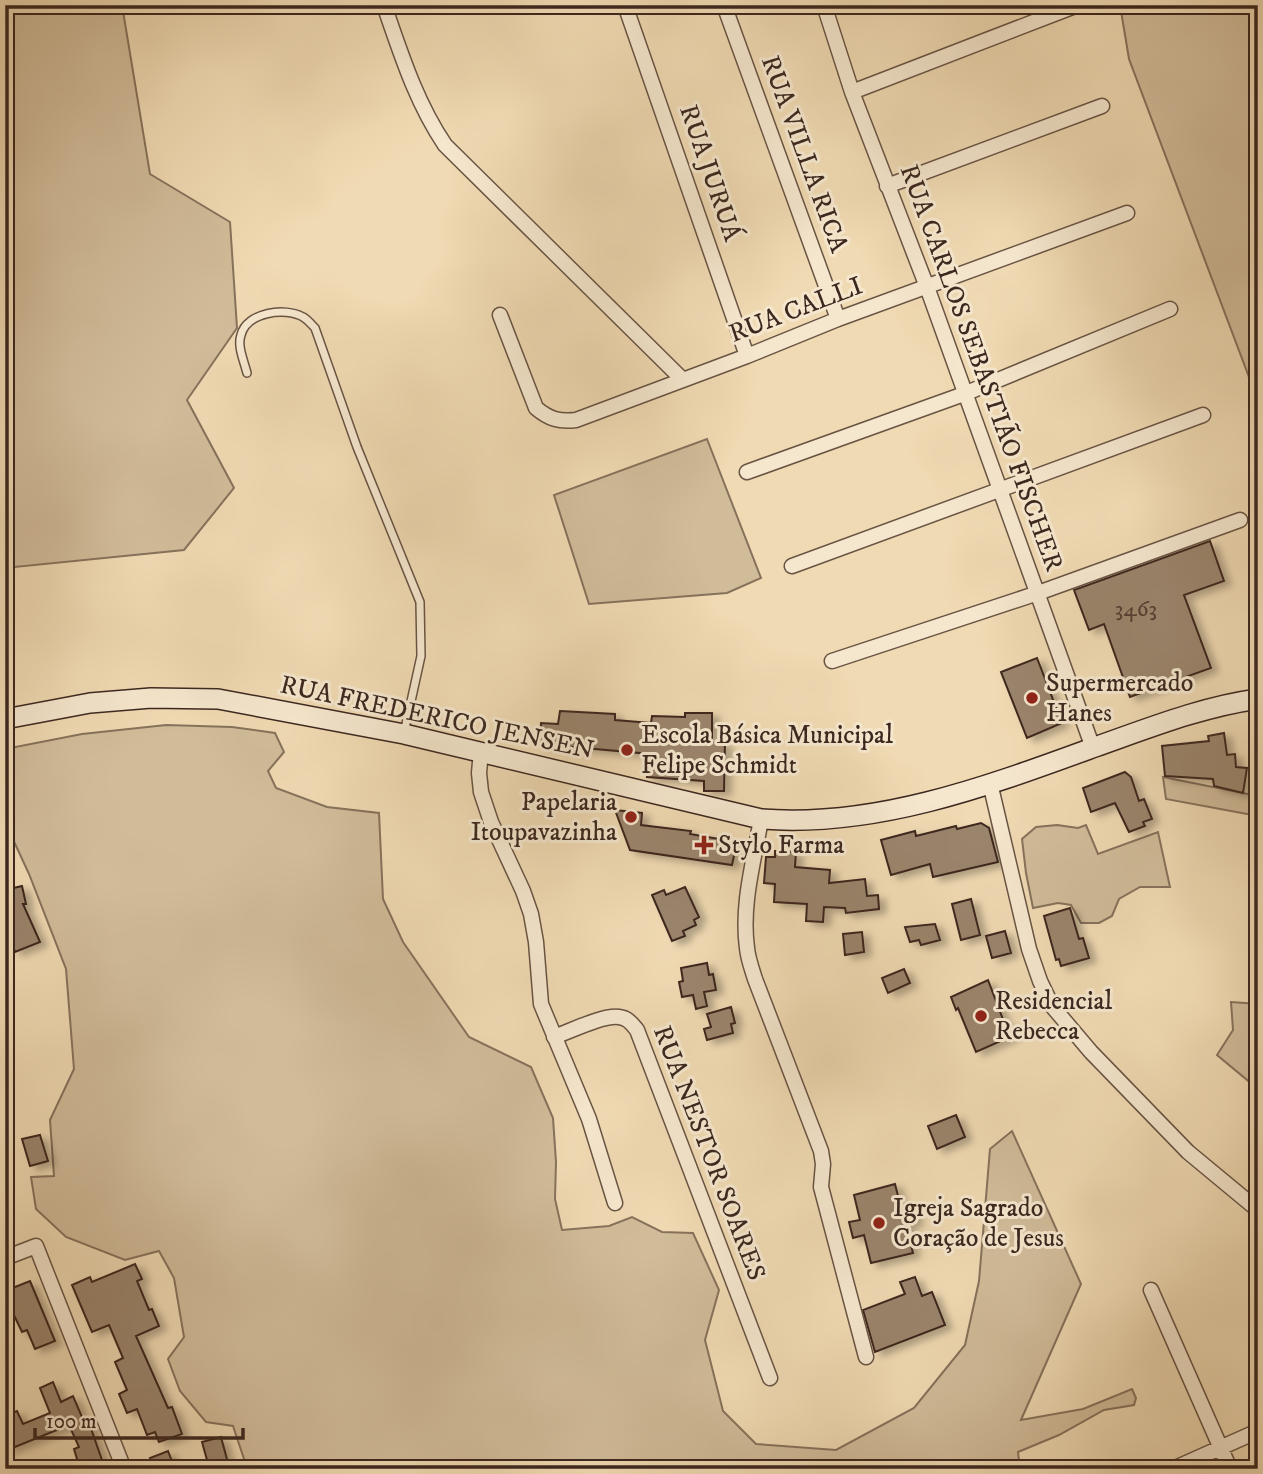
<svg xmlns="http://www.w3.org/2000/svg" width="1263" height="1474" font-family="'IM FELL DW Pica',serif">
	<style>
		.green { fill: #d1bc9a; stroke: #86725c; stroke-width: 2 }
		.building { fill: #9a846c; stroke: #3c271f; stroke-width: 2; filter: url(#shadow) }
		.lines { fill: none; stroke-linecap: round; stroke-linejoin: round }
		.lane-casing { stroke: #695444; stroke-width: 10 }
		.street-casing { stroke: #695444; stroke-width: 17 }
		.secondary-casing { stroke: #3c271f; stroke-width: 22 }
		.lane { stroke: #f5e7ce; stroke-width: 7 }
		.street { stroke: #f5e7ce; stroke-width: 14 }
		.secondary { stroke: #f5e7ce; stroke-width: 19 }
		.poi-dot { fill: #8f2418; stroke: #f5e7ce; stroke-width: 2.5 }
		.labels { text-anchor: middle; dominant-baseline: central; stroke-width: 6; stroke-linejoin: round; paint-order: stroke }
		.number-label { font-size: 23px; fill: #543e32 }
		.street-label { font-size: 26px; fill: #3c271f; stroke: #f5e7ce }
		.poi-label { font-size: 26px; fill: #3c271f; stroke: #f5e7ce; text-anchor: start }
	</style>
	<defs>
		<filter id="shadow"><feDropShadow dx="7" dy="4" stdDeviation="3.5" flood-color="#0004"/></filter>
	</defs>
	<rect width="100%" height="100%" fill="#f0dab3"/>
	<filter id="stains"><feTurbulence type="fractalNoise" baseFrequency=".00286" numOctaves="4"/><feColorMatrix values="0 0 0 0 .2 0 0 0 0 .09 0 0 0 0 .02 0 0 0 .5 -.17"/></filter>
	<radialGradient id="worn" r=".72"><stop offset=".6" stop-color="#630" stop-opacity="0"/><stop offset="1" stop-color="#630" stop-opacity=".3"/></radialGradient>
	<!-- green -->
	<path class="green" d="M5,5H122L150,174L230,222L237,328L187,400L234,488L184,550L5,568Z
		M1120,5H1258V401L1129,59Z
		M707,439L761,578L727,593L589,604L554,495Z
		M166,725L232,727L275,733L284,752L268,771L276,788L327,807L379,813L383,899L403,942L469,1037L531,1067L553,1118L556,1162L555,1199L562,1230L609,1226L632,1217L662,1232L693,1233L719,1290L705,1340L723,1411L756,1444L836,1450L914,1408L965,1345L979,1281L990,1149L1012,1131L1081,1284L1021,1420L1083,1409L1132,1389L1136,1398L1134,1405L1104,1410L1059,1435L1018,1452L1020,1469H253L244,1459L233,1426L206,1422L180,1391L168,1359L184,1337L174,1278L159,1251L125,1260L66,1237L36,1209L31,1177L54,1176L50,1120L74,1069L66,969L29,874L5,822V749L82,734Z
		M1163,777L1258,796V816L1166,799Z
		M1057,825L1078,828L1086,825L1098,854L1158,832L1170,887H1140L1119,899L1112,916L1099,923H1081L1071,905L1058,903L1033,908L1026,873L1022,839L1036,827Z
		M1231,1002L1258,1004V1089L1217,1055L1233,1030Z"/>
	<!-- building -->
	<path class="building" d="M1210,541L1224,581L1184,595L1211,668L1130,697L1104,624L1089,630L1074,590Z
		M1037,658L1062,723L1027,738L1001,672Z
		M560,711L615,714V720L651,723L652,716L685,717V713H712V742H725L724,791H704V781L647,777L650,754L540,744L541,723L558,724Z
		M1224,733L1227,755L1235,754L1236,767L1247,768L1243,793L1214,786L1213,779L1165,776L1162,746L1209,741L1208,736Z
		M1125,772L1131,777L1139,801L1144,799L1152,819L1143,822L1145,826L1129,832L1115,803L1091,812L1083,788Z
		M615,810L642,813L641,825L691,831L690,834L737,842L732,865L630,850Z
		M981,823L989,828L998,862L933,877L930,864L891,875L881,840L915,831L916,836L956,826L957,829Z
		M775,851L796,852L795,867L830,870L829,883L865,879L867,896L878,895L879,909L846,913L845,908L824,907L823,922L806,921L807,904L774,902L775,884L764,883L766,857H775Z
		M22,886L26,904H23L40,942L15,952L5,929V890Z
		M685,887L699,917L694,920L696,925L683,931L685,936L672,941L652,895L664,890L666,895Z
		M971,899L980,935L961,940L952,904Z
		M1070,908L1079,939L1083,938L1089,958L1061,966L1059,959L1056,960L1044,916Z
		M935,924L940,940L921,945L919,940L910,942L905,927Z
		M1005,931L1011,953L992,958L986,936Z
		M862,932L864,952L845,955L843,934Z
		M707,963L709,975L713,974L716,990L704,992L707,1006L696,1009L693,995L682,997L679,982L683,981L681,968Z
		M904,969L910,983L888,993L882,978Z
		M988,980L1004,1022H1006L1012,1036L976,1052L958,1008L956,1010L951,997Z
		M731,1007L735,1023L731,1024L733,1033L707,1040L704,1029L711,1027L707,1014Z
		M956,1115L965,1137L937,1149L928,1126Z
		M40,1135L48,1161L30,1166L22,1139Z
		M895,1184L901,1208L912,1206L916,1222L906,1224L913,1253L871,1263L864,1235L853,1238L849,1222L860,1220L854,1195Z
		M135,1264L142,1279L137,1281L149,1310L152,1309L159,1326L136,1336L168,1408L172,1407L182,1434L159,1442L155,1432L147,1435L137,1409L127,1413L119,1394L127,1390L115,1362L123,1358L109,1325L92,1332L72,1285L90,1277L92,1282Z
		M915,1277L922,1296L932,1292L945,1325L875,1352L863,1310L905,1294L900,1282Z
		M30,1281L55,1341L35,1349L27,1330L22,1332L12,1311L5,1314V1291Z
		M53,1382L61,1402L73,1396L84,1422L88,1420L103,1463L99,1464L101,1469H80L74,1449L79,1447L69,1425L5,1451V1416L17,1411L23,1424L50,1413L40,1388Z
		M221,1437L228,1463L209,1467L202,1442Z
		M168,1451L175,1469H155L150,1458Z"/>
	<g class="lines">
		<defs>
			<path id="lane" d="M247,373C244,361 237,346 241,335C247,312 285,307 303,317C307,319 312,325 315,328L357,447L420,602L421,656L404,733"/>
			<path id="street" d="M384,5C401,54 416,102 445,145L683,380
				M625,5L747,356
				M724,5L838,319
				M824,5L852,92L927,287L1093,748
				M852,92L1075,6
				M887,186L1102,106
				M500,315L536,408C549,419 559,422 576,420L747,356L838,319L1127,213
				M747,472L964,394L1170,309
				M792,566L1203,415
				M832,661L1038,593L1240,520
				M481,751L479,773L481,792L491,822L523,891L531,914L536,942L541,1004L589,1119L615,1203
				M990,783L1029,949L1040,981L1052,1006L1091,1052L1188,1152L1258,1210
				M761,819C754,861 741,905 747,948C748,959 752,969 755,979L821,1151L823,1164L821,1187L866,1357
				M554,1037C571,1031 602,1015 619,1017C628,1018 632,1024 637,1030L770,1378
				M5,1258L36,1246L124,1469
				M1151,1290L1230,1469
				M1173,1469L1258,1431"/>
			<path id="secondary" d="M5,719L90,703L151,698L218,699L404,734L761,819C876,828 988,786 1095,747C1149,728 1201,707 1258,699"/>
		</defs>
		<!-- lane casing -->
		<use href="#lane" class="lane-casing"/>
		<!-- street casing -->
		<use href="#street" class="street-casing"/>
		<!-- secondary casing -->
		<use href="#secondary" class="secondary-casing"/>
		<!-- lane -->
		<use href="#lane" class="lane"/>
		<!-- street -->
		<use href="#street" class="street"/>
		<!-- secondary -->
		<use href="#secondary" class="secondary"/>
	</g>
	<!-- markers -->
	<g class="poi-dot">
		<circle cx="1032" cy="698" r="7"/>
		<circle cx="627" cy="750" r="7"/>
		<circle cx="631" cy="817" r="7"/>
		<path d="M700.5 834.5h7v7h7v7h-7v7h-7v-7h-7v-7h7z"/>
		<circle cx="981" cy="1016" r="7"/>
		<circle cx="879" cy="1223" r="7"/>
	</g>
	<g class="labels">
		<!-- number labels -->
		<g class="number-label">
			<text x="1136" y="609">3463</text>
		</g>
		<!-- street labels -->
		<g class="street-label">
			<text transform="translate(804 154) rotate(70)">RUA VILLA RICA</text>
			<text transform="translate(710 173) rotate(71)">RUA JURUÁ</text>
			<text transform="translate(796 310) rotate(-21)">RUA CALLI</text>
			<text transform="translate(981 368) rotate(70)">RUA CARLOS SEBASTIÃO FISCHER</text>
			<text transform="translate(437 718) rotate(12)">RUA FREDERICO JENSEN</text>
			<text transform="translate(709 1153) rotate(69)">RUA NESTOR SOARES</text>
		</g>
		<!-- poi labels -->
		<g class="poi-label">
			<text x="1046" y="683">Supermercado<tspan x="1046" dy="30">Hanes</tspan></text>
			<text x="641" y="735">Escola Básica Municipal<tspan x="641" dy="30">Felipe Schmidt</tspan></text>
			<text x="617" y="802" text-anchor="end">Papelaria<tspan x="617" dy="30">Itoupavazinha</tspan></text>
			<text x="718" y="845">Stylo Farma</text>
			<text x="995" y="1001">Residencial<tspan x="995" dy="30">Rebecca</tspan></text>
			<text x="893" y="1208">Igreja Sagrado<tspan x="893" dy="30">Coração de Jesus</tspan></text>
		</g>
	</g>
	<!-- margin -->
	<rect width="1263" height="1474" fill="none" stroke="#f0dab3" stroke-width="28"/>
	<rect x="7" y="7" width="1249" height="1460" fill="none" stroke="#3c271f" stroke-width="3.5"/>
	<rect x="14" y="14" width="1235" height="1446" fill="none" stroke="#3c271f" stroke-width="2"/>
	<!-- scale -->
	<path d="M35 1428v10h208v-10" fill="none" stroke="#3c271f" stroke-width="3.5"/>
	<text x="46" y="1428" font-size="21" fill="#3c271f" stroke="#f5e7ce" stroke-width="5" paint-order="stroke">100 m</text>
	<rect width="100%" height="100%" filter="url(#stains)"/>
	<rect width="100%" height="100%" fill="url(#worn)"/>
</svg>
